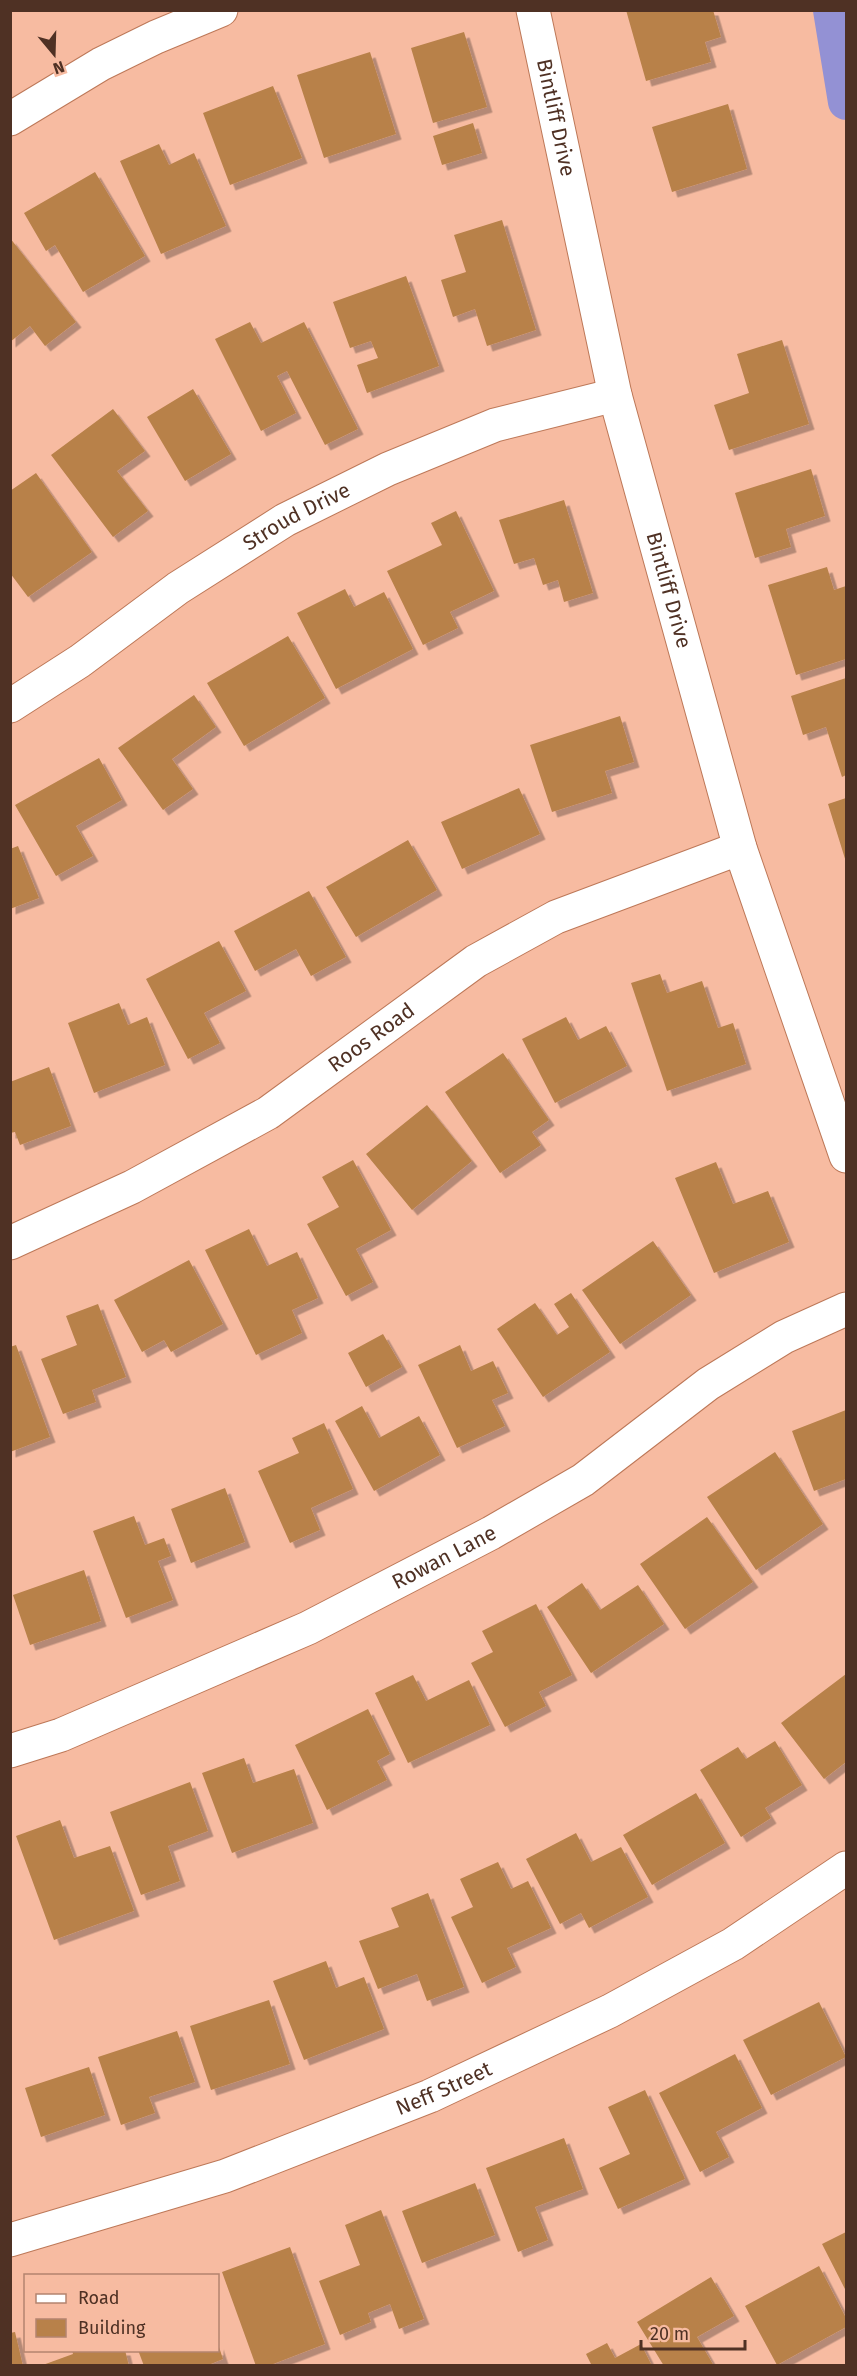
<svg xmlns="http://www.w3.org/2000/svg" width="857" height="2376" font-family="'Fira Sans',sans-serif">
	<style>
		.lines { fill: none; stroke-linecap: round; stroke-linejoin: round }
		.canal { stroke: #9391d4; stroke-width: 36 }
		.building { fill: #b8814a; filter: url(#shadow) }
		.minor-casing { stroke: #bd7858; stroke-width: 35 }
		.minor { stroke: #fff; stroke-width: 33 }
		.labels { text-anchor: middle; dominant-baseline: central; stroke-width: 4.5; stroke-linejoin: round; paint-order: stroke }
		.street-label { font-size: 21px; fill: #4f3124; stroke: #f7bba1 }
	</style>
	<defs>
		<filter id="shadow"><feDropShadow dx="5.5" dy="5.5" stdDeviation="0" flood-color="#0004"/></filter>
	</defs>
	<rect width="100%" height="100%" fill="#f7bba1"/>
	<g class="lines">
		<!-- canal -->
		<path class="canal" d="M831,10L846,102"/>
	</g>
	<!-- building -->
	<path class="building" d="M626,10H713L721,37L705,42L711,62L646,81Z
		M464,32L487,107L433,123L411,48Z
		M370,52L396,134L324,158L297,75Z
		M273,86L302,158L230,185L203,113Z
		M728,104L747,169L672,192L652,127Z
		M473,123L482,153L442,165L433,136Z
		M159,144L169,165L194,153L226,226L161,254L120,161Z
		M95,172L145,256L83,292L55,245L46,251L24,213Z
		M502,220L536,330L487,346L475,309L453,317L441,280L466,272L454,235Z
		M10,238L76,322L45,346L30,326L10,342Z
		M406,276L439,366L367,393L357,365L378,358L371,341L350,348L333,302Z
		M250,322L261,343L304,322L358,429L325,445L287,371L277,376L296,413L261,431L215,339Z
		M782,340L809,424L729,450L714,405L749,393L737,354Z
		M193,389L231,454L185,481L147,417Z
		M113,409L145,451L117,471L148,511L113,537L51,455Z
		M811,469L825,516L786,529L791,547L755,558L735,493Z
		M36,473L92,552L28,597L10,573V491Z
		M564,500L593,593L564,602L558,580L543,585L534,558L514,564L499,520Z
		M456,511L494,591L450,612L458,628L423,645L387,571L442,545L431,523Z
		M827,567L834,590L846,586V659L796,675L768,585Z
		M345,589L354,607L384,592L413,649L336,689L297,613Z
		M288,636L325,698L244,746L207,683Z
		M846,678V775L842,777L826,727L803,735L791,696Z
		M194,695L216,727L172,759L193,789L163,810L118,748Z
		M620,716L634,762L605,771L612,793L552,812L530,745Z
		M99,758L122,800L76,826L93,856L56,876L15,805Z
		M519,788L540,834L462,869L441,822Z
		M846,798V862L828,804Z
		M408,840L437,890L356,937L326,887Z
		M18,846L39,898L10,909V849Z
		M309,891L346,957L311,976L296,949L255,971L234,931Z
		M219,941L246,991L204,1013L220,1043L188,1059L146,979Z
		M660,974L667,993L702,981L718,1028L733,1023L746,1064L667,1091L631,983Z
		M119,1003L128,1025L147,1017L165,1065L94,1093L68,1023Z
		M566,1017L578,1040L606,1026L627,1066L555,1103L522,1039Z
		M503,1053L549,1120L532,1132L541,1145L500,1173L445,1092Z
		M49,1067L71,1126L20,1145L15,1132L10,1133V1082Z
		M427,1105L472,1161L412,1210L366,1154Z
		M353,1160L391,1230L356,1249L373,1282L346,1296L307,1224L339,1207L322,1177Z
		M716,1162L733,1204L768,1191L789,1242L714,1273L675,1178Z
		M249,1229L267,1266L297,1252L318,1298L292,1310L302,1333L256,1355L205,1250Z
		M653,1241L691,1295L620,1344L582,1290Z
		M189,1260L223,1324L171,1352L164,1340L142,1352L114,1300Z
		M571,1293L610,1352L543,1397L497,1329L535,1303L557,1335L569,1327L554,1304Z
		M98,1304L126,1377L92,1390L96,1402L63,1414L41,1359L77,1345L66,1316Z
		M383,1334L402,1367L366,1387L348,1353Z
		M16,1345L50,1437L10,1452V1347Z
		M460,1345L471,1371L493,1361L508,1393L492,1400L505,1426L457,1448L418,1365Z
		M362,1406L379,1438L419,1416L440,1455L374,1491L335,1421Z
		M846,1410V1479L814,1491L792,1431Z
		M324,1423L353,1489L311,1508L320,1530L290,1543L258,1471L299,1453L292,1438Z
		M775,1452L823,1524L756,1570L707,1497Z
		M225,1488L245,1542L191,1563L171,1509Z
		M134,1516L145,1545L164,1538L171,1556L158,1561L173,1600L126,1618L93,1531Z
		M707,1517L753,1582L685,1629L640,1564Z
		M84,1570L101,1621L30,1645L13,1595Z
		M582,1583L600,1610L638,1585L664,1624L591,1673L547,1607Z
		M536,1604L572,1675L539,1692L546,1706L505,1727L471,1663L493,1652L482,1631Z
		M846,1674V1762L824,1779L781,1723Z
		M413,1675L426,1701L469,1680L490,1725L408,1763L375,1693Z
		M368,1709L390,1754L377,1761L387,1780L327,1810L295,1745Z
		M775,1741L802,1785L765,1808L771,1818L741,1837L700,1770L738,1747L746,1759Z
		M244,1758L253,1783L294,1769L313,1823L232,1853L202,1773Z
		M190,1782L208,1831L168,1846L180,1881L141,1895L110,1812Z
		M696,1793L725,1843L652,1885L623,1835Z
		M60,1820L74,1858L110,1846L134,1911L54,1940L16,1836Z
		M576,1833L591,1862L621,1847L648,1897L589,1928L581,1913L560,1924L526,1859Z
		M498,1862L511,1889L528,1881L551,1928L507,1948L516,1967L482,1983L451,1917L473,1907L460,1879Z
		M428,1893L464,1987L427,2001L417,1974L378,1989L359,1941L399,1927L391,1908Z
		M326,1961L336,1988L364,1977L384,2029L304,2060L273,1981Z
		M269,2000L290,2064L211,2090L190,2026Z
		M819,2002L846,2057L771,2095L743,2040Z
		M177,2031L195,2082L149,2097L155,2113L121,2125L98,2057Z
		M735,2054L762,2108L716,2132L729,2157L700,2172L659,2093Z
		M89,2067L105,2115L41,2137L25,2088Z
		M645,2090L685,2179L618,2209L599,2168L630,2154L608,2107Z
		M564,2138L583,2189L535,2207L548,2240L518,2252L486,2168Z
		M475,2183L495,2235L422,2263L402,2211Z
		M381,2210L424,2319L399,2329L390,2304L368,2313L371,2322L340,2335L319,2281L360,2265L345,2225Z
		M846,2232V2291L822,2244Z
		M290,2247L325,2344L268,2366H256L222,2272Z
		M819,2266L846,2318V2327L777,2365L745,2306Z
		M711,2277L734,2316L697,2337L714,2366H664L637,2322Z
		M15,2332L23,2366H10V2333Z
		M607,2343L615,2358L641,2344L652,2366H592L586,2354Z
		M218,2344L223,2359L206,2366H144L138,2350H218Z
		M72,2350H125L129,2366H40L73,2354Z"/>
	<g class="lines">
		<defs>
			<g id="minor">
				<path id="s1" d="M533,10L615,395L740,848L846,1156"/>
				<path d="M10,119L101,64L156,37L221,10"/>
				<path id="s2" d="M10,706L80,661L178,588L285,520L388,469L495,425L615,395"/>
				<path id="s3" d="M10,1243L132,1187L268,1113L476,961L556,917L740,848"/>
				<path id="s4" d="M10,1751L61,1735L308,1628L491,1533L583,1480L708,1384L784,1337L846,1309"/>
				<path id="s5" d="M10,2240L225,2176L430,2096L610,2011L733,1944L846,1868"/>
			</g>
		</defs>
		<!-- minor casing -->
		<use href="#minor" class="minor-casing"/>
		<!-- minor -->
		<use href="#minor" class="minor"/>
	</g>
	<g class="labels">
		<!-- street labels -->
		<g class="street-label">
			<text stroke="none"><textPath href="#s1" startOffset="110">Bintliff Drive</textPath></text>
			<text stroke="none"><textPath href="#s2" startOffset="344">Stroud Drive</textPath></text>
			<text stroke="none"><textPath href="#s1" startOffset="596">Bintliff Drive</textPath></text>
			<text stroke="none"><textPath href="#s3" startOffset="417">Roos Road</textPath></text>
			<text stroke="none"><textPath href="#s4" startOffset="476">Rowan Lane</textPath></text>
			<text stroke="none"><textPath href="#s5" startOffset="460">Neff Street</textPath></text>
		</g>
	</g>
	<!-- border -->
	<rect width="857" height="2376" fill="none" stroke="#4f3124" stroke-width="24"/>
	<!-- legend -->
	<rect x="24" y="2274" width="195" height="78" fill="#f7bba1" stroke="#b4846f" stroke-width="1.5"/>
	<rect x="36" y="2294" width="30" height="9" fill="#ffffff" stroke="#b4846f" stroke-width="1.5"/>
	<text x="78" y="2304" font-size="18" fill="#4f3124">Road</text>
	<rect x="36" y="2319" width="30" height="18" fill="#b8814a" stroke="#b4846f" stroke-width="1.5"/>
	<text x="78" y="2334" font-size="18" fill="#4f3124">Building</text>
	<!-- north arrow -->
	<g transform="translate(54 54) rotate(161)" stroke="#f7bba1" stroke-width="4.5" paint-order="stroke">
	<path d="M0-4.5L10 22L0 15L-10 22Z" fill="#4f3124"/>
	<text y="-9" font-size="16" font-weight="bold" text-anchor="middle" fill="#4f3124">N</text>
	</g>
	<!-- scale -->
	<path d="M641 2340v9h104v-9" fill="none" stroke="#4f3124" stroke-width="3"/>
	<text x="650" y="2340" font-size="18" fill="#4f3124" stroke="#f7bba1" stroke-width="4.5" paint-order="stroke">20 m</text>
</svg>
